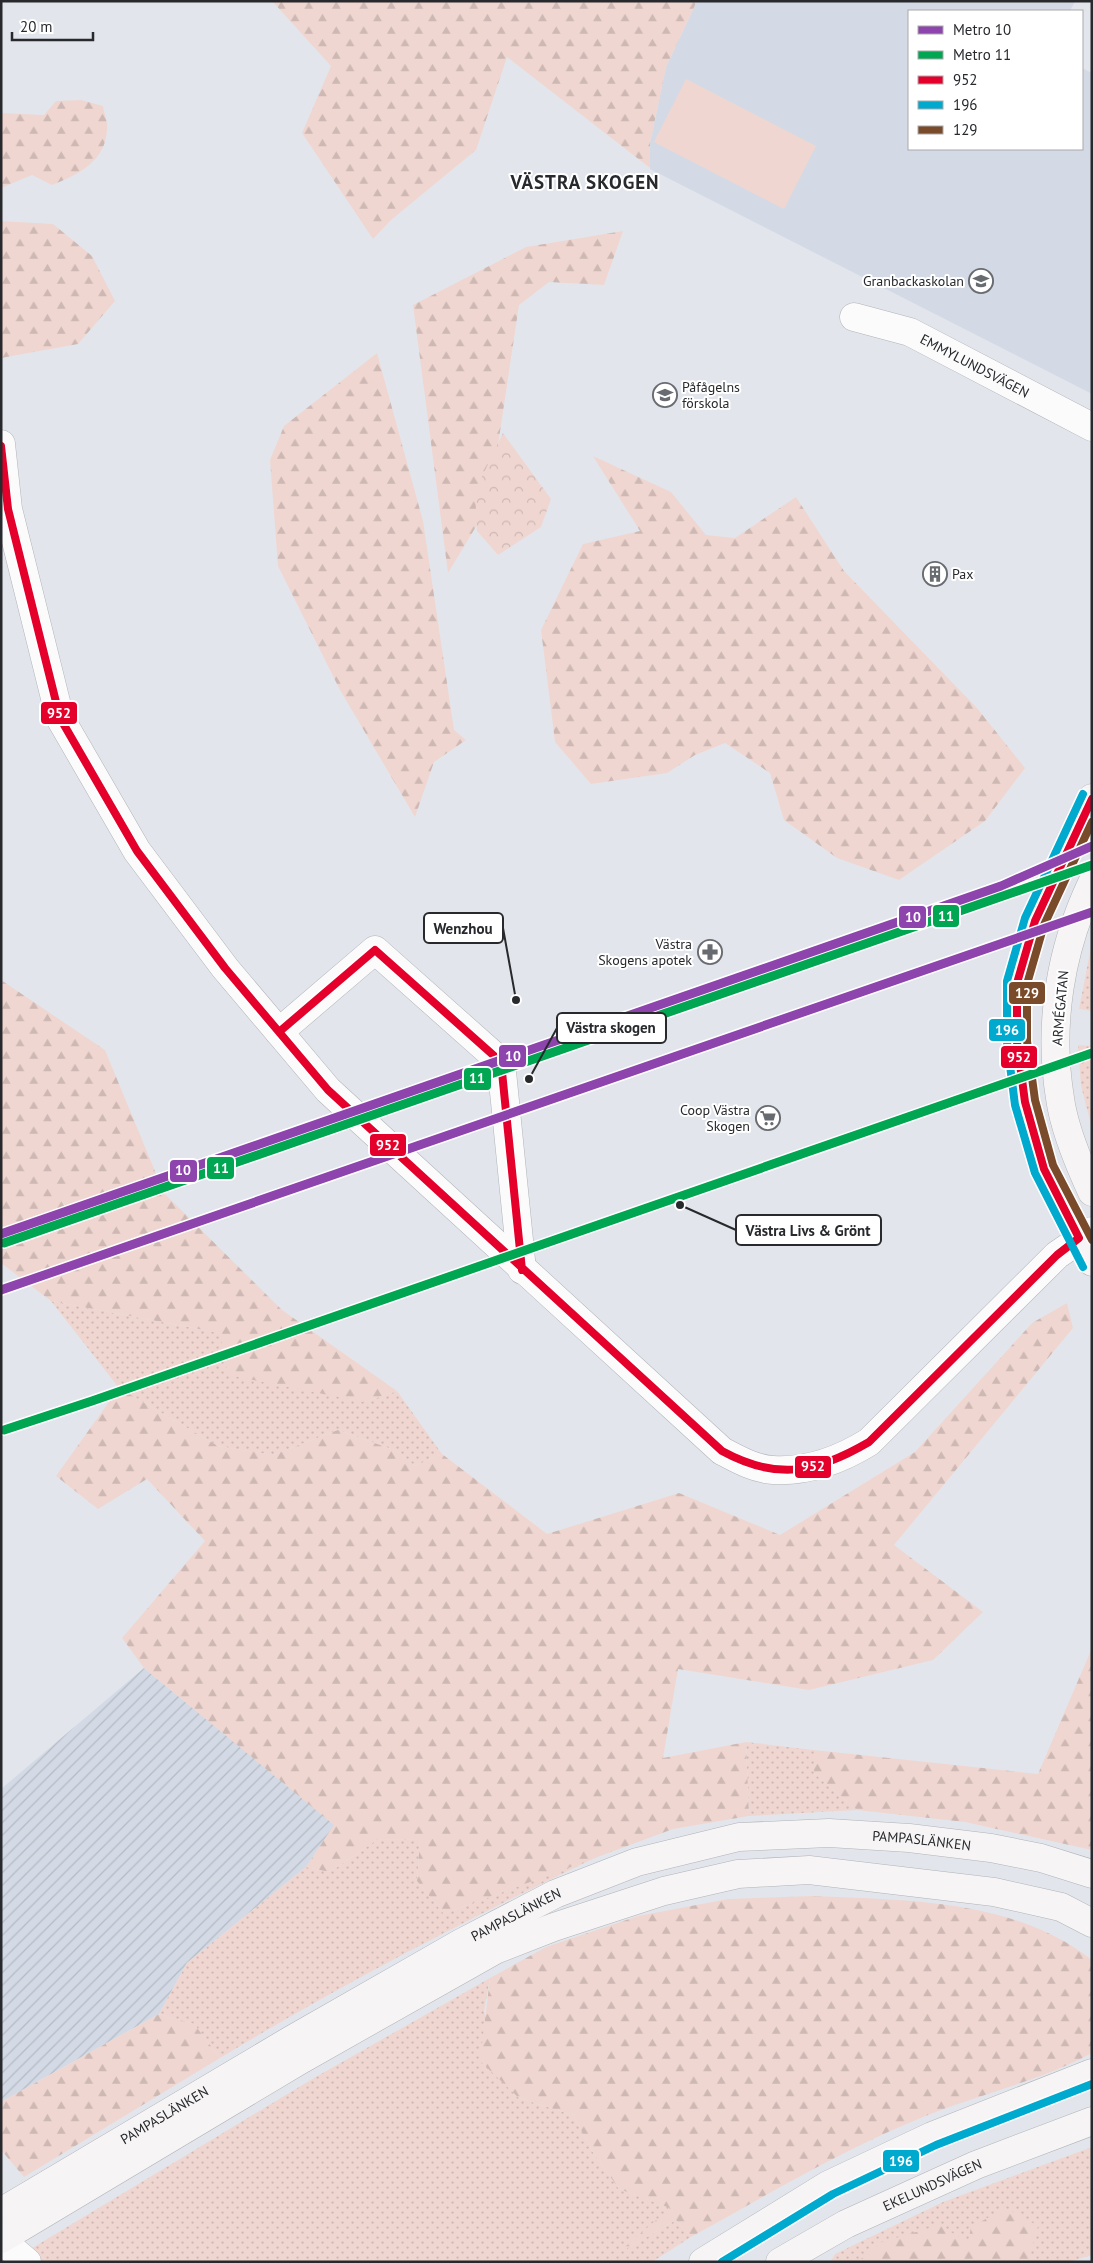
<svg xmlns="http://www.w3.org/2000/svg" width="1093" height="2263" font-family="'PT Sans',sans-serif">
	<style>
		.built { fill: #d3dae5 }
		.industrial { fill: url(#industrial-furrows) }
		.grass { fill: url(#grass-dots) }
		.forest { fill: url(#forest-firs) }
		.park { fill: url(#park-crowns) }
		.garden { fill: #f0d6d0 }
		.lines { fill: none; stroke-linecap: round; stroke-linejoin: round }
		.street-casing { stroke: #b0b3b7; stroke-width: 29 }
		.secondary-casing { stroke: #b0b3b7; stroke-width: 29 }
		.street { stroke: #fbfbfc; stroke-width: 28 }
		.secondary { stroke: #f6f4f4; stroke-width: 28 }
		.bus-1-casing { stroke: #fff; stroke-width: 11 }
		.bus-2-casing { stroke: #fff; stroke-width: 11 }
		.bus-3-casing { stroke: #fff; stroke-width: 11 }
		.bus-1 { stroke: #e4002b; stroke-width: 8 }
		.bus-2 { stroke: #00a9ce; stroke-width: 8 }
		.bus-3 { stroke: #7a4b2a; stroke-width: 8 }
		.metro-1-casing { stroke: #fff; stroke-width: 12 }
		.metro-2-casing { stroke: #fff; stroke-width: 12 }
		.metro-1 { stroke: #8e44ad; stroke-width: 9 }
		.metro-2 { stroke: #00a651; stroke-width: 9 }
		.labels { text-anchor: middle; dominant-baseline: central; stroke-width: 4; stroke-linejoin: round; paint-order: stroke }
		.poi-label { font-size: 14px; fill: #27292d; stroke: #fff; text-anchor: end }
		.street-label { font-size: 14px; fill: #27292d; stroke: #fff }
		.district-label { font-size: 19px; font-weight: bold; letter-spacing: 1px; fill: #27292d; stroke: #fff }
		.leader { fill: none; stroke: #27292d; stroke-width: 2 }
		.callout-dot { fill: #27292d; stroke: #fff; stroke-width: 2 }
		.callout { fill: #fff; stroke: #27292d; stroke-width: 2 }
		.callout-label { font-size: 15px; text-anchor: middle; font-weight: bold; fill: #27292d }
		.line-badge { stroke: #fff; stroke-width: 2 }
		.badge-label { font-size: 14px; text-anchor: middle; font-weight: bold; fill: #fff }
	</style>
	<defs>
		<pattern id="industrial-furrows" width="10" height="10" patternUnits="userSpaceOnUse" patternTransform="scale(1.25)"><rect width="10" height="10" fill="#d3dae5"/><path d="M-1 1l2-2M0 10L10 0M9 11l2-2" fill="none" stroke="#b5bbc5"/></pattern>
		<pattern id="grass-dots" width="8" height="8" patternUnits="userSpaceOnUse" patternTransform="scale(1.25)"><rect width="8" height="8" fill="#f0d6d0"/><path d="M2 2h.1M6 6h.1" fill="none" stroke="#ceb8b3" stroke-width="1.8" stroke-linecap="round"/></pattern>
		<pattern id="forest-firs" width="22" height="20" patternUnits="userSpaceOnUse" patternTransform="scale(1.25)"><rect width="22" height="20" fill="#f0d6d0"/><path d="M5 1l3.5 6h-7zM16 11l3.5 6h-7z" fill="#ceb8b3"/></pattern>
		<pattern id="park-crowns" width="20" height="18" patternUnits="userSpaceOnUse" patternTransform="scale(1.25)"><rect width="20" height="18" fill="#f0d6d0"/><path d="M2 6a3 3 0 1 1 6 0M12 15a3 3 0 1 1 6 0" fill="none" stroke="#ceb8b3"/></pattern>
	</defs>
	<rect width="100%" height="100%" fill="#e2e6ec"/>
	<!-- built -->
	<path class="built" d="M697,1H1075L1070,11H909V149H1082V68L1092,73V394L650,169V143L666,67Z"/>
	<!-- industrial -->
	<path class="industrial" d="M144,1668L335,1825L306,1867L187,1963L159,2014L1,2102V1789Z"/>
	<!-- grass -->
	<path class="grass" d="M1092,942V1011L1079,1009Z
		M1078,1045L1092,1046V1128L1081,1086Z
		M51,1301L220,1333L364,1402L397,1391L442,1454L415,1466L397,1451L338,1430L273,1455L218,1446L119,1388Z
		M746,1742L814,1750V1773L857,1810L749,1816Z
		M378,1839L420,1840L417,1881L444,1914L599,1856C470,1918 342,1984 220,2058L194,2024L159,2014L187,1963L306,1867L330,1872Z
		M490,1978L484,2012L519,2098L573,2115L592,2151L619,2189L671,2208L620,2252L676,2220L691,2237L652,2262H43L29,2250L314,2078Z
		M1092,2147V2255L1069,2262H830L835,2254L943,2202Z"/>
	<!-- forest -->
	<path class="forest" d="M272,1H697L666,67L650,143V168L507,57L476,150L391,220L373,239L302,133L331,66Z
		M81,100L103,106C104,113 108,122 107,129C106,161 78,175 52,185L32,175L1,188V113L44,115L56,101Z
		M1,221L53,224L92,256L115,301L78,344L1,358Z
		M623,231L604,285L549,282L519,305L489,505L448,573L413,305L526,247Z
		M377,353L423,521L454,730L466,740L434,762L415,817L340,690L278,566L270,460L284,426Z
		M593,456L671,492L706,535L735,538L796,497L844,571L977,708L1025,768L985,821L899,880L837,858L784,820L770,773L725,743L695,755L667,773L591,784L555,742L541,630L583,544L640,531Z
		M1,980L105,1050L164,1193L282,1310L397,1391L364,1402L228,1375L220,1333L51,1301L1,1263Z
		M1067,1303L1073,1328L894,1545L983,1612L933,1660L809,1690L678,1669L663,1758L746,1742L749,1816L673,1829L444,1914L417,1881L420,1840L378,1839L330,1872L306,1867L334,1825L144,1668L122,1638L205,1541L147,1479L98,1509L56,1476L119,1388L218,1446L273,1455L338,1430L397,1451L415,1466L442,1454L547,1534L679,1493L780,1535L915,1452L1032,1323Z
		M1092,1648V1850L965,1822L857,1810L814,1773V1750L1038,1774Z
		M813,1896C906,1900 1015,1899 1092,1960V2053C1040,2081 983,2093 928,2115C845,2148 769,2194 691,2237L676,2220L617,2254L670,2208L619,2189L592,2151L573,2115L519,2098L480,2061L490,1978L546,1947L638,1916L728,1899Z
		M159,2014L194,2024L220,2058L24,2177L1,2150V2102Z
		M1006,2208L1038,2226L1028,2262H857L882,2242L940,2225L968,2243L971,2227Z"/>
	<!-- park -->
	<path class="park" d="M503,433L551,499L541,527L498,555L477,531L475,491Z"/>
	<!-- garden -->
	<path class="garden" d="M686,79L816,146L784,209L654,142Z"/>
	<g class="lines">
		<defs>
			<g id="street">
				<path id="s1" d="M854,317L910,332L1092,427"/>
				<path d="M1,444L8,509L60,718L137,851L225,968L328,1090L722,1451C737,1459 755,1469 773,1470C807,1472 840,1460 869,1442L1057,1255L1092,1231"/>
				<path d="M279,1032L375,950L501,1062L522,1270"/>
				<path d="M1,2240L27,2262"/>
			</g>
			<g id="secondary">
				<path d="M1092,798L1035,921L1017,983V1042L1025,1102L1044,1169L1092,1262"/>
				<path d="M1092,883C1060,950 1048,1025 1060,1098C1064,1129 1079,1164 1092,1192"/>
				<path id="s2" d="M1,2212L291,2040L461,1943L555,1894L637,1862L739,1837L829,1833L909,1838L991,1848L1041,1858L1092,1874"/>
				<path d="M1,2239L302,2059L495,1950L554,1927L664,1891L738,1874L809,1870L994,1892L1061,1907L1092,1923"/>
				<path d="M703,2262L828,2185L932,2136L1092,2073"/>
				<path id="s3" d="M780,2262L846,2224L976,2165L1092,2121"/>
			</g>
		</defs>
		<!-- street casing -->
		<use href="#street" class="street-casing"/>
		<!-- secondary casing -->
		<use href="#secondary" class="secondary-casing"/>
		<!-- street -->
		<use href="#street" class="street"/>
		<!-- secondary -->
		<use href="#secondary" class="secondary"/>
		<defs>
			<path id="bus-1" d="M1,446L8,509L60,718L137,851L225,968L328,1090L722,1451C777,1481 816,1473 869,1442L1057,1255L1079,1238L1044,1169L1025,1102L1017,1042V983L1035,921L1092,799
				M279,1032L375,950L501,1062L522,1270"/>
			<path id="bus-2" d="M1083,794L1025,918L1007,981V1042L1015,1105L1035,1173L1083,1267
				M722,2262L833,2194L936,2145L1092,2084"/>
			<path id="bus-3" d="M1092,822L1044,925L1027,984V1041L1035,1100L1053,1165L1092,1240"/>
		</defs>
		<!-- bus-1 casing -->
		<use href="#bus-1" class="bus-1-casing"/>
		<!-- bus-2 casing -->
		<use href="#bus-2" class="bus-2-casing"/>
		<!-- bus-3 casing -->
		<use href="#bus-3" class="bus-3-casing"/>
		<!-- bus-1 -->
		<use href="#bus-1" class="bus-1"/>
		<!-- bus-2 -->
		<use href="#bus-2" class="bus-2"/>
		<!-- bus-3 -->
		<use href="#bus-3" class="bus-3"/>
		<defs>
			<path id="metro-1" d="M1,1234L1001,886L1092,846
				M1,1290L1092,912"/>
			<path id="metro-2" d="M4,1243L1092,865
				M4,1430L92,1401L1092,1053"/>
		</defs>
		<!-- metro-1 casing -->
		<use href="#metro-1" class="metro-1-casing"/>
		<!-- metro-2 casing -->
		<use href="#metro-2" class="metro-2-casing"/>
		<!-- metro-1 -->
		<use href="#metro-1" class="metro-1"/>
		<!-- metro-2 -->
		<use href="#metro-2" class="metro-2"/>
	</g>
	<!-- icons -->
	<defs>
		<symbol id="school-ring" viewBox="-11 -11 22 22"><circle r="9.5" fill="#fff" stroke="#686b70" stroke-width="1.5"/><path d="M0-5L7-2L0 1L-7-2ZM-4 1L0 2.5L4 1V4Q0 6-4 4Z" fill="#686b70"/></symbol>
		<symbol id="building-ring" viewBox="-11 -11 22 22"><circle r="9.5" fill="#fff" stroke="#686b70" stroke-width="1.5"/><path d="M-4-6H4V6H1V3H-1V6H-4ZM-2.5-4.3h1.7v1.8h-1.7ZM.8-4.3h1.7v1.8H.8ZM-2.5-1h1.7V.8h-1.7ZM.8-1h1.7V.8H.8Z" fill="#686b70"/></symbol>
		<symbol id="pharmacy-ring" viewBox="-11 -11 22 22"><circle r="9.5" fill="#fff" stroke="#686b70" stroke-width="1.5"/><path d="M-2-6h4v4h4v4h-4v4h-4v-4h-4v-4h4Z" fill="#686b70"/></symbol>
		<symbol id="supermarket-ring" viewBox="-11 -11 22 22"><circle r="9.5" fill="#fff" stroke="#686b70" stroke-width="1.5"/><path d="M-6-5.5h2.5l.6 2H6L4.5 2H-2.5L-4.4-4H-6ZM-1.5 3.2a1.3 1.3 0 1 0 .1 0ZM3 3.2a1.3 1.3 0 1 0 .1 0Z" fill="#686b70"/></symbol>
	</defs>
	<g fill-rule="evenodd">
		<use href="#school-ring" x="967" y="267" width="28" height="28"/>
		<use href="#school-ring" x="651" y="381" width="28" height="28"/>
		<use href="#building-ring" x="921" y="560" width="28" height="28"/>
		<use href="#pharmacy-ring" x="696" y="938" width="28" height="28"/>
		<use href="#supermarket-ring" x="754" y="1104" width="28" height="28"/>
	</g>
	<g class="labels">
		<!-- poi labels -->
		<g class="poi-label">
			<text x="964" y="281">Granbackaskolan</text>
			<text x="682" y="387" text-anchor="start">Påfågelns<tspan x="682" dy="16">förskola</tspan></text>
			<text x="952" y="574" text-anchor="start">Pax</text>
			<text x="692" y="944">Västra<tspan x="692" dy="16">Skogens apotek</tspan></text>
			<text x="750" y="1110">Coop Västra<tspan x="750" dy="16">Skogen</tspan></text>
		</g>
		<!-- street labels -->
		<g class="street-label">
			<text stroke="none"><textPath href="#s1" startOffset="131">EMMYLUNDSVÄGEN</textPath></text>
			<text transform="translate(1060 1008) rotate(-85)">ARMÉGATAN</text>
			<text stroke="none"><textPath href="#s2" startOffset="1015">PAMPASLÄNKEN</textPath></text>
			<text stroke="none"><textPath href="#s2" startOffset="595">PAMPASLÄNKEN</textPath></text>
			<text stroke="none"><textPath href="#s2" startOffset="190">PAMPASLÄNKEN</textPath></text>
			<text stroke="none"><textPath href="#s3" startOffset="171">EKELUNDSVÄGEN</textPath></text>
		</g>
		<!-- district labels -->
		<g class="district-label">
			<text x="585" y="182">VÄSTRA SKOGEN</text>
		</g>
	</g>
	<!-- callouts -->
	<path class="leader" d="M516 1000L503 928M529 1079L557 1028M680 1205L736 1230"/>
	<g class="callout-dot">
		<circle cx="516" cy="1000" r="5"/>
		<circle cx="529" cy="1079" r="5"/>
		<circle cx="680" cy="1205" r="5"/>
	</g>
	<g class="callout">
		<rect x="424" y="913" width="79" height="30" rx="5"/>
		<rect x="557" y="1013" width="109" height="30" rx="5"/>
		<rect x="736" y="1215" width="145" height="30" rx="5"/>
	</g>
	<g class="callout-label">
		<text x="463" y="934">Wenzhou</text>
		<text x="611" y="1033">Västra skogen</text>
		<text x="808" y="1236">Västra Livs &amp; Grönt</text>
	</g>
	<g class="line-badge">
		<rect x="40" y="701" width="38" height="24" rx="5" fill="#e4002b"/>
		<rect x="932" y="904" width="28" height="24" rx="5" fill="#00a651"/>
		<rect x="898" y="905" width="29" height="24" rx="5" fill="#8e44ad"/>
		<rect x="1008" y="981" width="38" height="24" rx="5" fill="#7a4b2a"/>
		<rect x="988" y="1018" width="38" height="24" rx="5" fill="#00a9ce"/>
		<rect x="498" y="1044" width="29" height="24" rx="5" fill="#8e44ad"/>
		<rect x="1000" y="1045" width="38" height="24" rx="5" fill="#e4002b"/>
		<rect x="463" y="1067" width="29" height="24" rx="5" fill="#00a651"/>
		<rect x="369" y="1133" width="38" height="24" rx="5" fill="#e4002b"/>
		<rect x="206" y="1156" width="29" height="24" rx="5" fill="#00a651"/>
		<rect x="169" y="1159" width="29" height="24" rx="5" fill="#8e44ad"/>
		<rect x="794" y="1455" width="38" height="24" rx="5" fill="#e4002b"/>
		<rect x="882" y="2149" width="38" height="24" rx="5" fill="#00a9ce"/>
	</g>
	<g class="badge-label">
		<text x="59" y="718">952</text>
		<text x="946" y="921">11</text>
		<text x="913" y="922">10</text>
		<text x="1027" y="998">129</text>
		<text x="1007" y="1035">196</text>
		<text x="513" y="1061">10</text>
		<text x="1019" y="1062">952</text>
		<text x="477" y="1083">11</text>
		<text x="388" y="1150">952</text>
		<text x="221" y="1173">11</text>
		<text x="183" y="1175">10</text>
		<text x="813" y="1471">952</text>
		<text x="901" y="2166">196</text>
	</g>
	<!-- border -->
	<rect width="1093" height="2263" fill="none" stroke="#27292d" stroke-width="5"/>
	<!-- legend -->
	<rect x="908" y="10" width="175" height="140" fill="#ffffff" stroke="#a9a9ab"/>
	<rect x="918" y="26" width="25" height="8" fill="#8e44ad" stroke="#a9a9ab"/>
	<text x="953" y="35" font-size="15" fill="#27292d">Metro 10</text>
	<rect x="918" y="51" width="25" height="8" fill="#00a651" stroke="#a9a9ab"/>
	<text x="953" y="60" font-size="15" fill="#27292d">Metro 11</text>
	<rect x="918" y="76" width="25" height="8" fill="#e4002b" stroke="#a9a9ab"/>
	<text x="953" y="85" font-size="15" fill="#27292d">952</text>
	<rect x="918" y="101" width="25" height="8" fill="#00a9ce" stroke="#a9a9ab"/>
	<text x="953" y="110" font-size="15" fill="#27292d">196</text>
	<rect x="918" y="126" width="25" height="8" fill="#7a4b2a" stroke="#a9a9ab"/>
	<text x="953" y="135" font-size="15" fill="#27292d">129</text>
	<!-- scale -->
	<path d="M12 32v8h81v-8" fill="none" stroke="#27292d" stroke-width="2.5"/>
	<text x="20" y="32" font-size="15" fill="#27292d" stroke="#ffffff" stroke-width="4" paint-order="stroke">20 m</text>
</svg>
